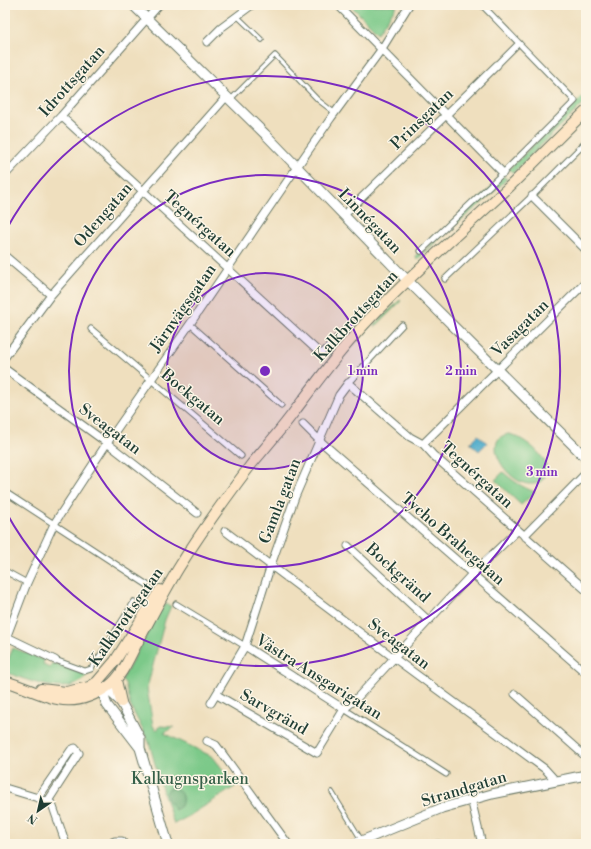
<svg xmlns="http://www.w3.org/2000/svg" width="591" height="849" font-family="'Libre Bodoni',serif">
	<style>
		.green { fill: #7cc989; stroke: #4e835e }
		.forest { fill: #65ad75; stroke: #427554 }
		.water { fill: #4caaca; stroke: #36747f }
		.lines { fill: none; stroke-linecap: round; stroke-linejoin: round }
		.service-casing { stroke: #687664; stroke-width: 5.5 }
		.pedestrian-casing { stroke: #687664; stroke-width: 7 }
		.minor-casing { stroke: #687664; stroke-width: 9 }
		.tertiary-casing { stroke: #687664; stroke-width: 11 }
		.secondary-casing { stroke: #687664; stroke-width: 12 }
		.service { stroke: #fff; stroke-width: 3.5 }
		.pedestrian { stroke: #fff; stroke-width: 5 }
		.minor { stroke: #fff; stroke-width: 7 }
		.tertiary { stroke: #fff; stroke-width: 9 }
		.secondary { stroke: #fde5c5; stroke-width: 10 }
		.ring { fill: none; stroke: #7b2cbf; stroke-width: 2 }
		.labels { text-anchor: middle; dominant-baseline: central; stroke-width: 3; stroke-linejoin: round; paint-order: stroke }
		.street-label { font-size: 16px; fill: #1f3d34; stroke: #fcf5e5 }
		.park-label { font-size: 16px; fill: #366049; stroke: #fcf5e5 }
		.centre { fill: #7b2cbf; stroke: #fcf5e5; stroke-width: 2 }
		.ring-label { font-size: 12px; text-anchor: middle; font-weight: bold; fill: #7b2cbf; stroke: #fcf5e5; stroke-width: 3; stroke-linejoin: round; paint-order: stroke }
	</style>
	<rect width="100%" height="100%" fill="#fcf5e5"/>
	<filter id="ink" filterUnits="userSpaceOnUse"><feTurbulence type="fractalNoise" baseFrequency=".025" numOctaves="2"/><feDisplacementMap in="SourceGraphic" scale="8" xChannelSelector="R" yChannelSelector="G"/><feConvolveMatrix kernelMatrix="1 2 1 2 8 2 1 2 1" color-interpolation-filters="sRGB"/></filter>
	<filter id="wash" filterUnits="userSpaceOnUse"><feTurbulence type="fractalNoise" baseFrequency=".012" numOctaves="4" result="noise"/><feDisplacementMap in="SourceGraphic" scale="16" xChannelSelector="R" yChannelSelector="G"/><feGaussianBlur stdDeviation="0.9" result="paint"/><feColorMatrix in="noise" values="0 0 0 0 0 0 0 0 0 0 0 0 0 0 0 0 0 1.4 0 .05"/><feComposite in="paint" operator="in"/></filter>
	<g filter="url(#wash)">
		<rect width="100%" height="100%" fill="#efdfbe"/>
		<!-- green -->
		<path class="green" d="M350,5H397L378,33Z
			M586,93V101L513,173L509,169Z
			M503,176L507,179L483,202L445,233L417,260L416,256L418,253L420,255C447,228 476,203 503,176Z
			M383,288L387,289L367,312L363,311Z
			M400,300L401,301L375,327L374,325Z
			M342,336L343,337L329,357L328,353Z
			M509,434C524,437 558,463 543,479C540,483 536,484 532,484C507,486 479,438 509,434Z
			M503,472C513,481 522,487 535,492L521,505L495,480Z
			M165,604L171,606L165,620L147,688L153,726L157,730L160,726L174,727L164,733L213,757L236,786L189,816L174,824L161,786L149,742L130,705L125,683L122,680L162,606L164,607Z
			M13,648L44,660L43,665L50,668L52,663L87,675C85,677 83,680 80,682C61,695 25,679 5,672V667Z
			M439,837L441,844H420Z"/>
		<!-- forest -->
		<path class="forest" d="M169,788C180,788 185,796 181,806L175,810L168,801L166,793Z"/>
		<!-- water -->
		<path class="water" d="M478,435L487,443L479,451L470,443Z"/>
	</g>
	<g filter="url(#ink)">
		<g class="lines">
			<defs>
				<path id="service" d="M237,16L262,40
					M231,99L275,55L318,100L335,113
					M91,669L134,601
					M332,792L362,841"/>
				<path id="pedestrian" d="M497,65L519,43
					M421,251L503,173L575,101L482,5
					M445,279L532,196L586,142
					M190,324L281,405
					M91,329L241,456
					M321,354L352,322
					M348,383L402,325
					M5,492L149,586
					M5,571L27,583
					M176,604L245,646
					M55,660L85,671L91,669
					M344,709L446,774"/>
				<path id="minor" d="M338,5L503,173
					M207,42L221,28L252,5
					M61,116L321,354
					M5,175L61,116L159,5
					M532,196L586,250
					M344,215L497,65
					M5,256L51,295
					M5,357L51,295L227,96
					M5,369L107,443L197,513
					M303,424L319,440L586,673
					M423,444L586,282
					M225,531L394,658L545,769L555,780
					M524,536L586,473
					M348,546L428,620
					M5,636L55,660
					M5,641L27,583L54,524L107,443L190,324L288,180L331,118L381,50L409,5
					M245,646L344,709
					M515,694L586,757
					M217,695L317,753L344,709L356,699L472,574L518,530
					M211,703L245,646L271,565L295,497L339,395L348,383L410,437L423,444L434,456L586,590
					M207,741L216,745L222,753L288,844
					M5,788L48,801L52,804L66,844
					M38,798L71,750L75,748L79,753L48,801
					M471,799L482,844
					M108,844L115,841H122L124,844"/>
				<path id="tertiary" d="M133,5L265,134L396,269L586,458
					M100,686C104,691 104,699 107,705L140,748
					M103,689L110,692L121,702L140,738V748L168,844
					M354,844L442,808L492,794L586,775"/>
				<path id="secondary" d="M116,680L121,702
					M5,681C47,694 68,715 110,685C122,676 129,658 136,645C150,620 163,594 178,569C200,533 225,499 250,466C265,448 280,431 294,412C319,379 344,345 373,315C416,270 464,229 509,187C535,162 560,136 586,111
					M41,689L66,692L89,687L97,682L115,661L160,590"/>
			</defs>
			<!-- service casing -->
			<use href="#service" class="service-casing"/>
			<!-- pedestrian casing -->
			<use href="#pedestrian" class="pedestrian-casing"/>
			<!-- minor casing -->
			<use href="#minor" class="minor-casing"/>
			<!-- tertiary casing -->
			<use href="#tertiary" class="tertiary-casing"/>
			<!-- secondary casing -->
			<use href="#secondary" class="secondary-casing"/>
			<!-- service -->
			<use href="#service" class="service"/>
			<!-- pedestrian -->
			<use href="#pedestrian" class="pedestrian"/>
			<!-- minor -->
			<use href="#minor" class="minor"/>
			<!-- tertiary -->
			<use href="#tertiary" class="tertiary"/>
			<!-- secondary -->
			<use href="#secondary" class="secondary"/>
		</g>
	</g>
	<!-- distance rings -->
	<circle cx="265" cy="371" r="98" fill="#7b2cbf" fill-opacity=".12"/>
	<g class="ring">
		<circle cx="265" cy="371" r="98"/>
		<circle cx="265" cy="371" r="196"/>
		<path d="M6 230A295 295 0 1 1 6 512"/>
	</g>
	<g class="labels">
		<!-- street labels -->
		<g class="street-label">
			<text transform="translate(72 81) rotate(-48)">Idrottsgatan</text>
			<text transform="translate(422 119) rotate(-44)">Prinsgatan</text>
			<text transform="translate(103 215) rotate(-49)">Odengatan</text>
			<text transform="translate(370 221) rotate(46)">Linnégatan</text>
			<text transform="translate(200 224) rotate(42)">Tegnérgatan</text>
			<text transform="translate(183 308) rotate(-55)">Järnvägsgatan</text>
			<text transform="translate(356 316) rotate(-48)">Kalkbrottsgatan</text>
			<text transform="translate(520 328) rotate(-45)">Vasagatan</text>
			<text transform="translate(193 397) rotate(40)">Bockgatan</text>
			<text transform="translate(110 429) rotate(37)">Sveagatan</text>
			<text transform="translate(477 475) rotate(42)">Tegnérgatan</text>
			<text transform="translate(280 501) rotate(-69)">Gamla gatan</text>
			<text transform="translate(453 539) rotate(41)">Tycho Brahegatan</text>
			<text transform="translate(398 573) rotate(42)">Bockgränd</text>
			<text transform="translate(126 617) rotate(-55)">Kalkbrottsgatan</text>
			<text transform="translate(399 644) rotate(37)">Sveagatan</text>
			<text transform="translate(319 677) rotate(32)">Västra Ansgarigatan</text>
			<text transform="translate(274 712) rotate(30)">Sarvgränd</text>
			<text transform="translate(464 789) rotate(-17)">Strandgatan</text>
		</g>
		<!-- park labels -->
		<g class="park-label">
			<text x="190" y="779">Kalkugnsparken</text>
		</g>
	</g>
	<circle cx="265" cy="371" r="6" class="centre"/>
	<g class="ring-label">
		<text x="363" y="375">1 min</text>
		<text x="461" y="375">2 min</text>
		<text x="542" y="476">3 min</text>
	</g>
	<!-- margin -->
	<rect width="591" height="849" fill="none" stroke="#fcf5e5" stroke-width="20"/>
	<!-- north arrow -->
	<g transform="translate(38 811) rotate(214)" stroke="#fcf5e5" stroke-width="3" paint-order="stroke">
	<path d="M0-3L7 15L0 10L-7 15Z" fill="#1f3d34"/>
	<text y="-6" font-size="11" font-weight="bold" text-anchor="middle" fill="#1f3d34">N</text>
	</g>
</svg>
